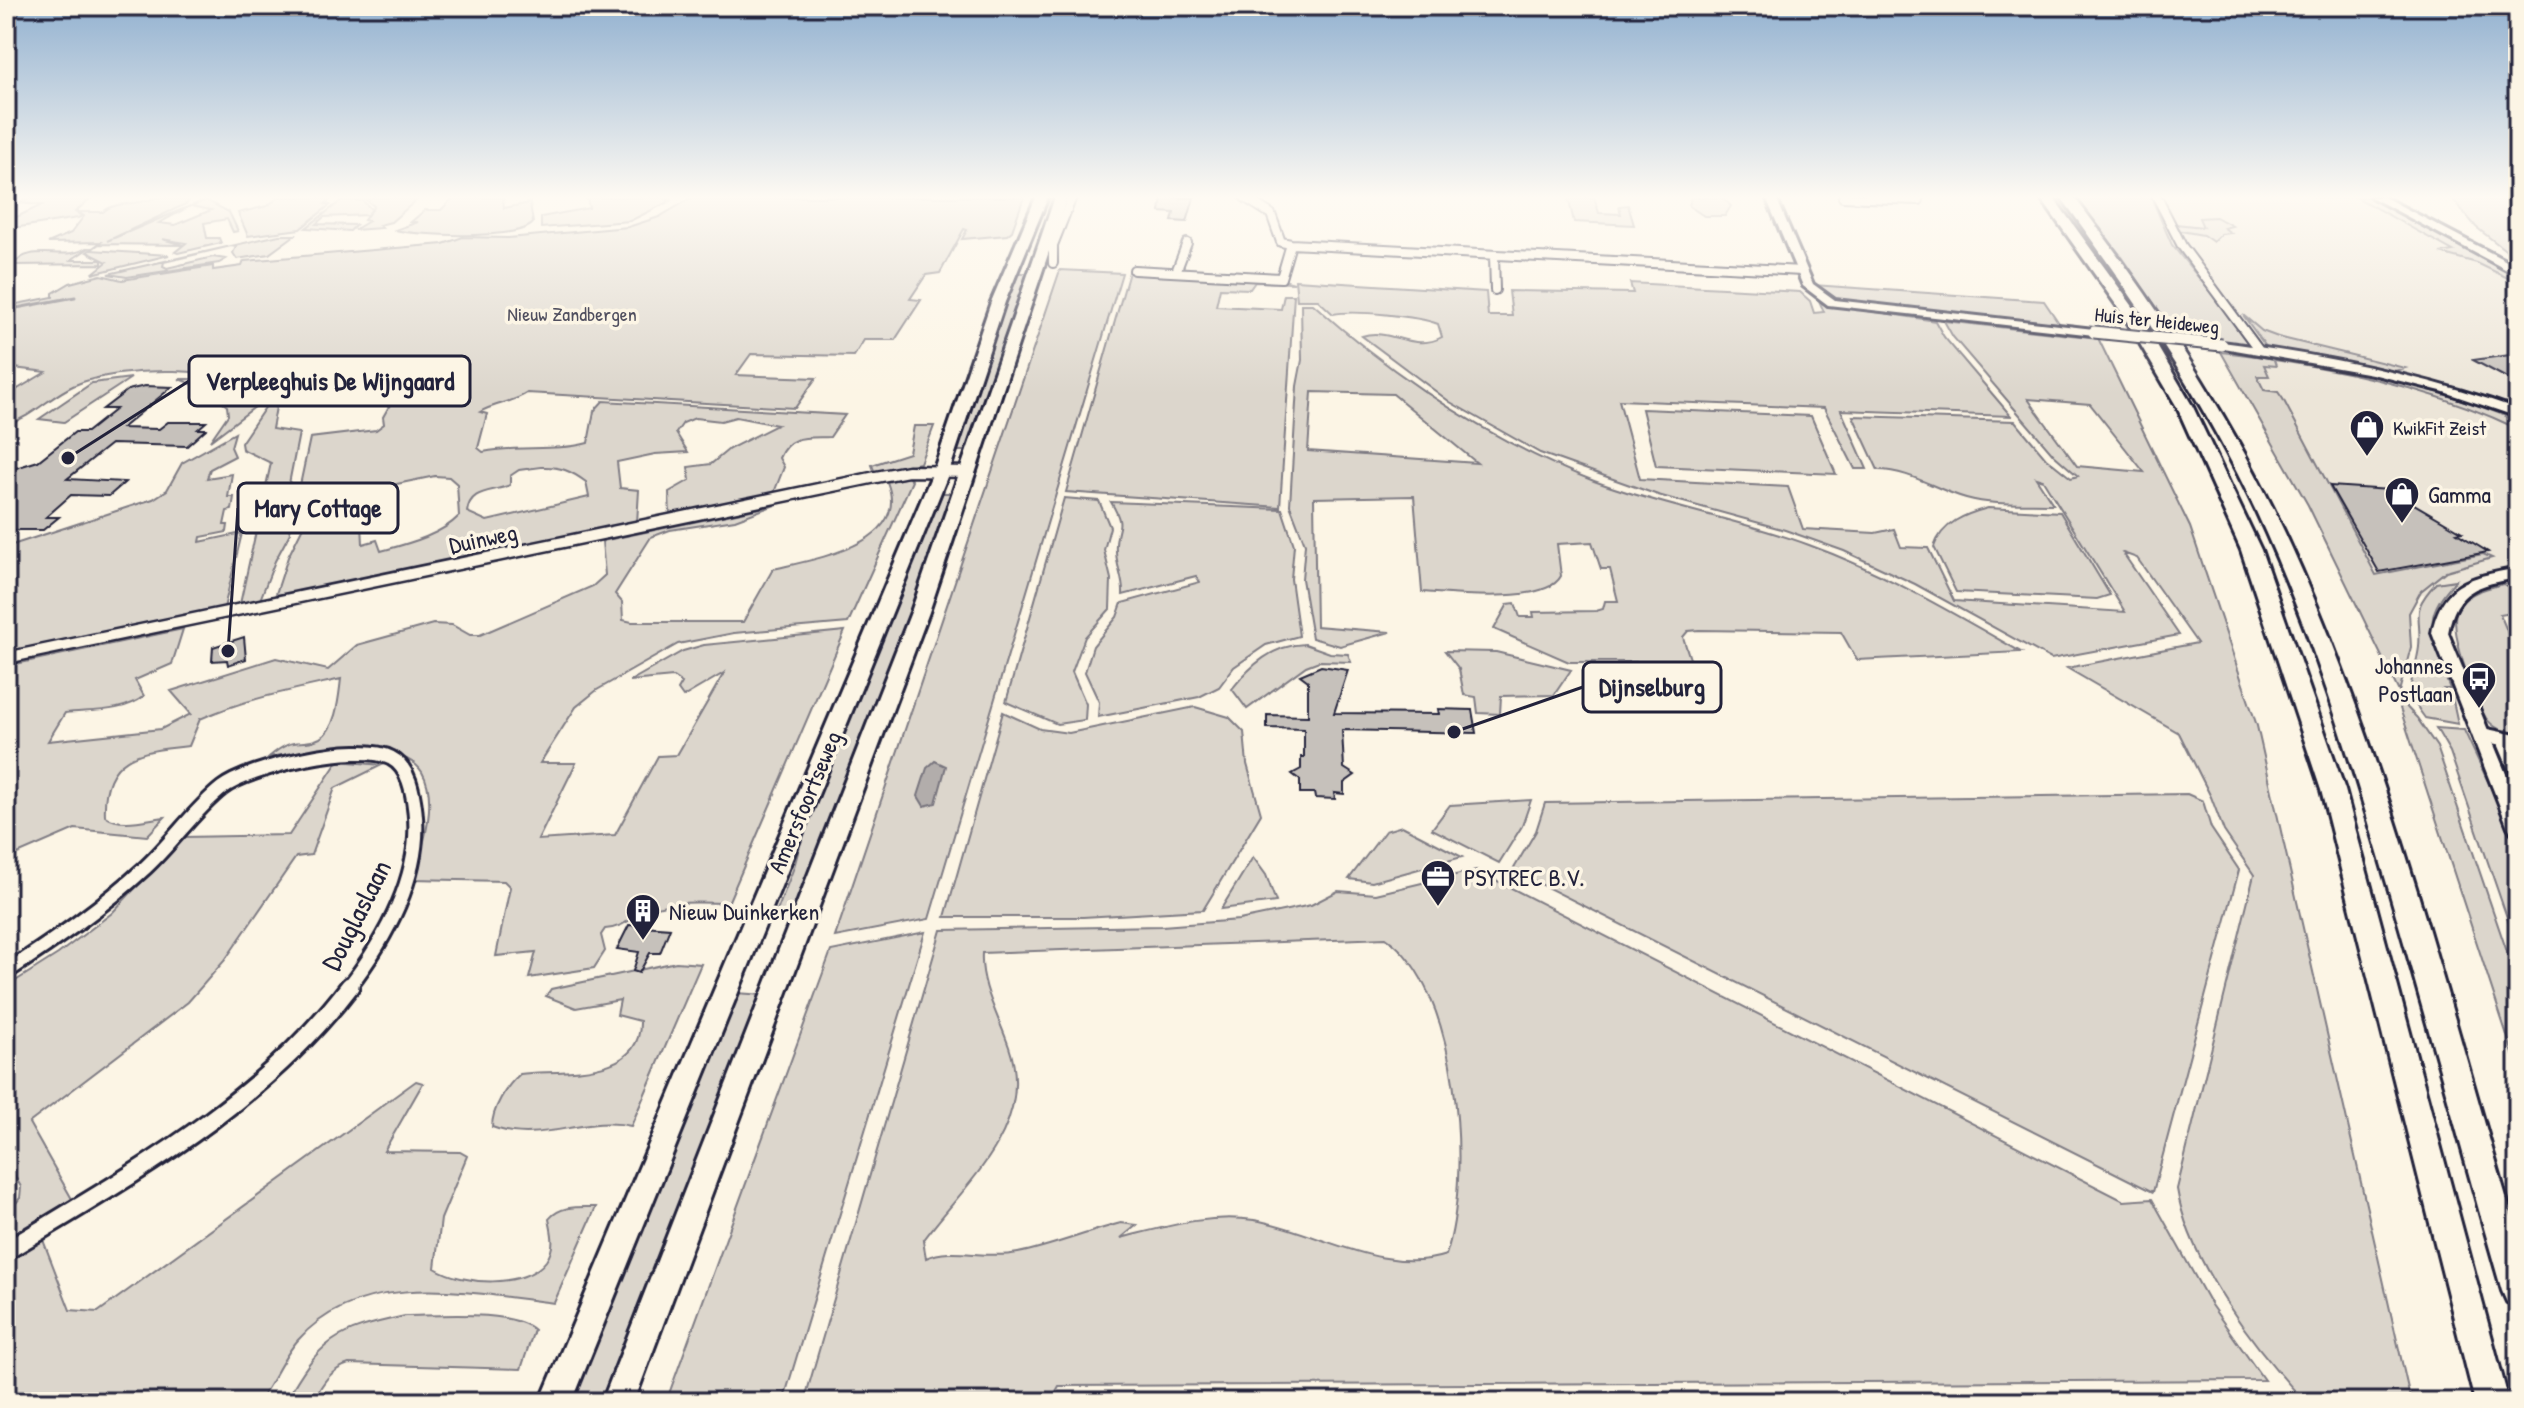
<svg xmlns="http://www.w3.org/2000/svg" width="2524" height="1408" font-family="'Patrick Hand',sans-serif">
	<style>
		.built { fill: #ece5d8 }
		.green { fill: #dcd6cc; stroke: #7f7c84; stroke-width: 2; fill-rule: evenodd }
		.water { fill: #b2adab; stroke: #78757e; stroke-width: 2 }
		.lines { fill: none; stroke-linecap: round; stroke-linejoin: round }
		.stream { stroke: #78757e; stroke-width: 3 }
		.building { fill: #c6c1bb; stroke: #22223b; stroke-width: 2 }
		.minor-far3-casing { stroke: #22223b; stroke-width: 12 }
		.minor-far2-casing { stroke: #22223b; stroke-width: 15 }
		.minor-far1-casing { stroke: #22223b; stroke-width: 19 }
		.minor-casing { stroke: #22223b; stroke-width: 23 }
		.tertiary-casing { stroke: #22223b; stroke-width: 6 }
		.secondary-casing { stroke: #22223b; stroke-width: 6 }
		.primary-casing { stroke: #22223b; stroke-width: 6 }
		.motorway-casing { stroke: #22223b; stroke-width: 6 }
		.minor-far3 { stroke: #fcf5e5; stroke-width: 8 }
		.minor-far2 { stroke: #fcf5e5; stroke-width: 10 }
		.minor-far1 { stroke: #fcf5e5; stroke-width: 13 }
		.minor { stroke: #fcf5e5; stroke-width: 17 }
		.tertiary { fill: #fcf5e5; fill-rule: evenodd }
		.secondary { fill: #fcf5e5; fill-rule: evenodd }
		.primary { fill: #fcf5e5; fill-rule: evenodd }
		.motorway { fill: #fcf5e5; fill-rule: evenodd }
		.tertiary-bridge-casing { stroke: #22223b; stroke-width: 15; stroke-linecap: butt }
		.tertiary-bridge { stroke: #fcf5e5; stroke-width: 11 }
		.labels { text-anchor: middle; dominant-baseline: central; stroke-width: 7; stroke-linejoin: round; paint-order: stroke }
		.far-park-label { font-size: 20px; fill: #504f5f; stroke: #fcf5e5 }
		.far-street-label { font-size: 20px; fill: #22223b; stroke: #fcf5e5 }
		.far-poi-label { font-size: 20px; fill: #22223b; stroke: #fcf5e5; text-anchor: start }
		.poi-label { font-size: 24px; fill: #22223b; stroke: #fcf5e5; text-anchor: start }
		.street-label { font-size: 24px; fill: #22223b; stroke: #fcf5e5 }
		.near-street-label { font-size: 28px; fill: #22223b; stroke: #fcf5e5 }
		.leader { fill: none; stroke: #22223b; stroke-width: 3 }
		.callout-dot { fill: #22223b; stroke: #fcf5e5; stroke-width: 3 }
		.callout { fill: #fcf5e5; stroke: #22223b; stroke-width: 3 }
		.callout-label { font-size: 26px; text-anchor: middle; font-weight: bold; fill: #22223b }
	</style>
	<rect width="100%" height="100%" fill="#fcf5e5"/>
	<filter id="ink" filterUnits="userSpaceOnUse"><feTurbulence type="fractalNoise" baseFrequency=".0125" numOctaves="2"/><feDisplacementMap in="SourceGraphic" scale="16" xChannelSelector="R" yChannelSelector="G"/><feConvolveMatrix kernelMatrix="1 2 1 2 8 2 1 2 1" color-interpolation-filters="sRGB"/></filter>
	<g filter="url(#ink)">
		<!-- built -->
		<path class="built" d="M2137,197H2353L2518,281V598L2366,592L2205,303Z"/>
		<!-- green -->
		<path class="green" d="M30,197H92L75,212L82,216L78,218L6,229V222L42,205L19,203Z
			M157,197H192L186,204L107,241L190,206L159,223L175,225L211,210L191,206L206,200L229,212L238,231L233,232L227,219L204,223L207,238H219L221,243L178,253L175,252L186,243L162,239L183,245L99,244L91,250L169,255L92,274L107,262L87,252L101,242L48,243L71,233L84,216L78,212H103C116,200 141,206 157,197Z
			M279,197H334L325,204L330,205L300,229L248,236L238,213L267,206Z
			M375,197H420L391,222L379,225L382,228L354,230L369,221L364,220L374,206L366,200Z
			M454,197H503L504,208L530,203L533,223C518,240 418,236 395,230L418,222H411L425,210H441Z
			M587,197H669L667,200H672L630,221L541,228V217L589,208Z
			M693,197H1024L1012,231L1007,235L962,239L967,230L964,229L940,273L926,275L910,299L921,300L895,340H864L854,356L751,354L736,375L816,378L795,408L527,393C513,403 495,403 480,412L487,414L478,448L483,452C518,445 553,452 588,443L594,411L603,401L845,415L830,437C807,438 789,434 779,458L784,467L773,495L670,516L669,492L690,480L688,467L711,464L729,449L777,425L736,417L721,421L695,418L683,423L676,433L688,452L655,454L617,462L620,488L639,490L637,523L275,597L288,557L303,527L296,504L310,438L376,430L384,424L383,417L400,387L287,382L280,385L272,429L299,433L285,504L290,533L275,561L260,600L240,604L271,463L242,449L241,443L268,403L267,396C231,363 119,366 75,385C50,396 33,417 6,425V396L46,372L6,367V306L53,297V293L70,283L101,275L122,280L213,266V270L242,266L244,261L443,244L463,237L508,238L628,227L659,217ZM541,467C560,466 571,471 586,482L589,497L487,521L467,512C470,488 492,493 510,485V476L519,470ZM435,476L449,477L457,484L459,516C440,536 406,544 381,551L377,540L363,544L361,503L392,485Z
			M1568,197H1594L1599,213L1621,214L1619,206L1628,205L1634,225L1574,222Z
			M1691,197H1722L1731,206L1725,216H1704L1689,206Z
			M2075,197H2151L2172,245L2255,347L2177,338L2123,258Z
			M2356,197H2370L2518,277V283L2477,263L2440,253L2453,251Z
			M2451,197H2518V260L2476,227Z
			M342,200L363,201L372,210L367,215L324,217L316,224L356,225L350,231L306,228Z
			M2216,217L2232,226L2224,228L2231,233L2221,234L2213,242L2203,235L2181,231L2176,224L2203,227L2199,218Z
			M279,235H295L269,254L237,259L233,253L236,247L231,246L164,262L163,266L167,268L213,257L226,259L219,263L127,277L108,274Z
			M86,248H89L71,260H102V264L14,265C28,242 66,262 86,248Z
			M1060,270L1122,273L929,919L835,937Z
			M1129,272L1276,278L1294,283L1255,282L1250,289L1220,288L1216,306L1281,309L1284,295H1294L1280,507L1066,492Z
			M1015,273H1028L972,451H955Z
			M1295,280L1486,292L1488,316H1512L1509,291L1633,293L1630,283L1800,292L1810,301L1814,313L1824,312L1820,303L1935,321L1944,337L2011,416L1841,410L1867,469H1855L1824,408L1619,400L1640,479L1788,487L1803,529L1875,533L1894,529L1901,547L1928,548L1954,601L2125,612L2043,480L2036,478L2053,504C2024,503 1994,506 1966,498C1936,490 1910,470 1878,470L1853,416L2015,421L2046,458L2071,478L2078,476L2054,455L1953,337L1944,321L2098,338L2190,527L2257,726L2411,1402H2305C2255,1348 2189,1263 2177,1189L2254,875L2224,831L2211,797L2179,733L2067,668L2197,643L2137,558L2123,553L2179,635L2051,659L1915,584L1844,551L1785,530L1658,495L1540,453L1450,402L1362,336C1390,327 1414,353 1442,337L1438,324C1417,316 1356,310 1333,314L1318,300H1297ZM2028,399L2090,404L2144,472L2077,466Z
			M1813,285L2044,301L2061,326L1837,302Z
			M1301,304H1313C1397,379 1488,440 1594,481C1664,507 1739,519 1809,545C1884,572 1952,613 2021,652L1857,660L1841,632L1699,630L1688,631L1683,637L1691,662H1569L1494,629L1508,604L1515,603L1520,617H1534L1533,612L1596,611L1603,609L1605,601H1618L1610,569H1601L1592,542L1557,544L1561,576C1546,605 1451,594 1422,592L1414,496L1314,498L1316,626L1390,632L1340,646L1312,638L1302,579L1305,544L1290,505L1297,386L1302,360ZM1312,392L1393,394L1477,463L1308,451Z
			M2243,315L2262,331L2278,337L2405,368L2395,371L2267,348Z
			M2221,352C2324,363 2422,381 2518,421V429C2442,392 2358,372 2274,360L2276,366L2264,365L2269,376H2257L2264,390L2278,392L2283,399L2376,575L2483,554L2492,558L2446,571L2421,591L2409,613L2411,647L2399,692L2308,505Z
			M131,378L64,422L39,419L92,383Z
			M179,379C200,379 252,377 256,406L210,441L228,415L227,406L205,389Z
			M1642,409L1811,416L1836,474L1656,466Z
			M914,426H934L920,463L875,473L872,465L909,453Z
			M235,433L231,447L235,456L210,469L207,478L232,474L228,497H234L232,510L227,511L224,525H228L227,532L201,537L200,542L242,533L224,608L6,652V547L153,499L167,490L182,463Z
			M908,477L912,481L848,623L734,633L678,644L597,690L576,707L540,763H576L538,840L615,835L658,756L677,755L724,673L683,697L678,690L682,683L673,677L630,681L683,651L704,645L845,631L728,903C703,903 675,900 651,909C634,915 624,928 605,929L601,935L605,951L594,968L529,978L536,952L496,956L510,887L504,881L413,879C422,850 439,801 422,772C401,738 302,752 269,757C295,734 300,748 320,738C337,729 339,694 341,679C292,690 245,699 200,719L189,746C141,751 102,754 105,816C121,828 147,819 165,817L147,836L75,829L6,859V666L183,629L172,664L135,680L144,696C124,713 89,710 65,713L48,741L161,729L191,714L171,691L276,658L328,670L357,645L433,624L452,625L470,635H480L593,586L605,575L602,541L775,505L735,520L670,530L651,537L615,594L622,602L623,620L632,622H743L773,569C815,559 912,544 887,482Z
			M939,493H952L928,568L795,915L776,914L794,867L809,812Z
			M1064,498L1099,501L1110,527L1104,550L1111,579L1110,609L1085,637L1072,672L1086,704L1085,720L1057,724L1006,702Z
			M1111,502L1282,509L1294,545L1291,579L1299,636L1266,645L1234,667L1219,687L1199,697L1098,717L1099,702L1085,672L1093,646L1117,617L1122,603L1200,582L1196,576L1123,595C1124,579 1116,566 1116,551C1114,525 1128,531 1111,502Z
			M1988,508L2060,512L2110,595L2097,599L1956,592L1934,547C1942,523 1965,514 1988,508Z
			M2456,580C2418,619 2434,634 2449,680L2446,679L2450,689H2444L2452,696L2458,724L2425,718C2400,686 2415,680 2419,647C2422,614 2409,612 2436,583Z
			M2503,584L2518,593V611L2500,614L2518,657V735C2507,733 2493,728 2486,718C2474,699 2445,623 2459,606C2469,592 2487,588 2503,584Z
			M1305,644L1330,653L1348,654L1351,662L1319,661L1306,666L1247,709L1232,689C1251,665 1273,645 1305,644Z
			M1445,651L1496,652L1571,670L1554,695L1501,696L1500,714L1478,713L1476,697L1464,695L1459,669Z
			M2396,696L2417,718L2437,747L2518,984V1069Z
			M1195,707L1229,717L1244,732L1247,764L1261,814L1203,910L1083,917H945L1003,712L1040,729L1069,733Z
			M2436,728L2464,730L2518,846V934L2512,932L2450,752Z
			M338,761L382,765L335,788L311,855L296,857L225,960L188,1002L29,1123L72,1199L6,1240V1215L20,1198L21,1187L6,1160V987L58,954L112,913L183,837L289,835Z
			M2187,794L2203,801L2211,828L2239,870L2153,1192L1513,870L1536,831L1545,803Z
			M1531,800L1522,826L1499,863L1432,829L1450,805Z
			M1402,826L1462,857L1372,882L1349,879L1385,831Z
			M1253,857L1266,875L1276,902L1221,909Z
			M1476,870L2124,1201L2152,1199L2211,1305L2264,1380L1059,1386L1050,1402H804L941,930L1162,926L1239,920L1311,905L1338,891L1376,894ZM1386,938C1460,988 1472,1177 1446,1255C1383,1276 1315,1230 1254,1220C1209,1213 1165,1227 1121,1238L1137,1225L1121,1223C1086,1232 1053,1246 1018,1253C983,1260 953,1246 926,1258L923,1241C964,1184 1037,1127 1009,1047C999,1017 980,985 982,953Z
			M925,932L783,1402H666L831,951Z
			M676,962L701,964L631,1126C587,1115 539,1145 492,1127C492,1109 506,1086 520,1074C559,1069 642,1081 640,1021L617,1015L620,1000L576,1008L546,996L551,989Z
			M736,993L764,995L607,1402H568Z
			M416,1081L423,1083L384,1151L460,1152L467,1156L441,1219L435,1268C462,1285 525,1289 546,1261C556,1247 552,1234 549,1219C560,1205 579,1207 596,1207L554,1303C472,1293 361,1268 298,1340C282,1358 273,1383 258,1402H7L6,1262L43,1240L70,1310L98,1312Z
			M405,1316C435,1316 513,1309 534,1330L521,1369L349,1364C329,1370 322,1385 312,1402H285C320,1339 335,1331 405,1316Z"/>
		<!-- water -->
		<path class="water" d="M935,761L946,766L936,803L924,806L918,796L927,768Z"/>
		<g class="lines">
			<!-- stream -->
			<path class="stream" d="M6,310L75,297"/>
		</g>
		<!-- building -->
		<path class="building" d="M1162,197L1194,198L1187,222L1172,221L1174,213L1160,212Z
			M2518,354V384L2473,360Z
			M145,386L172,387L122,428L159,429L168,422H206L198,429H206L187,446L111,444L67,479L125,482L109,496L71,495L46,517H59L43,530H6V471L38,461L75,432H87L116,409H103L128,390Z
			M2330,486L2390,490L2462,532L2457,533L2488,552L2379,572Z
			M244,637L246,659L228,665L227,660L212,661L213,647Z
			M1321,666L1348,670L1334,713L1439,714L1438,709L1472,710L1476,733L1342,730L1344,768L1355,775L1344,783V794L1334,793L1335,799L1315,798L1314,793H1300V780L1292,774L1301,769V757H1304V729L1267,728V715L1308,716V681L1300,675Z
			M629,925L670,928L660,953H650L639,973L633,971L639,952L617,949Z"/>
		<g class="lines">
			<defs>
				<path id="minor-far3" d="M1244,197L1271,214L1281,242L1291,244L1802,271
					M1843,197L1919,200L1918,197
					M2157,197L2182,246L2258,349
					M1494,255L1495,290
					M1053,263V245L1072,197
					M1134,270L1281,278L1291,244
					M1176,272L1187,243"/>
				<path id="minor-far2" d="M6,658L876,477L908,471L970,472"/>
				<path id="minor-far1" d="M6,658L12,657
					M2480,734L2518,742
					M2503,739L2518,774
					M6,972C55,940 103,907 146,867C172,843 195,809 222,788C249,767 360,741 391,758C409,767 413,793 415,811C422,874 386,939 348,988"/>
				<path id="minor" d="M6,1251C131,1175 260,1105 350,986"/>
				<path id="tertiary" d="M1766,197H1776L1813,284L1835,300L2094,329L2100,332L2094,335L1828,305L1803,286Z
					M2222,342C2323,355 2422,375 2518,409V417L2441,391L2372,374L2218,347V343Z"/>
				<path id="secondary" d="M2371,197H2384L2518,267V276Z
					M2518,568V578C2478,585 2456,589 2448,633L2518,803V834L2511,832L2508,827L2432,633C2442,581 2472,577 2518,568Z"/>
				<path id="primary" d="M1036,197H1048L1005,302L949,472L572,1402H540L933,472L991,302Z
					M1055,197H1067L929,612L634,1402H602L911,612Z"/>
				<path id="motorway" d="M2040,197H2053L2137,312L2193,407L2261,550L2345,790L2509,1402H2475L2321,790L2241,550L2177,407L2122,313Z
					M2061,197H2074C2150,295 2218,397 2273,508C2383,733 2446,998 2518,1237V1307L2507,1302L2502,1291C2463,1156 2427,1020 2387,884C2350,757 2311,629 2255,509C2202,397 2133,297 2061,197Z"/>
			</defs>
			<!-- minor-far3 casing -->
			<use href="#minor-far3" class="minor-far3-casing"/>
			<!-- minor-far2 casing -->
			<use href="#minor-far2" class="minor-far2-casing"/>
			<!-- minor-far1 casing -->
			<use href="#minor-far1" class="minor-far1-casing"/>
			<!-- minor casing -->
			<use href="#minor" class="minor-casing"/>
			<!-- tertiary casing -->
			<use href="#tertiary" class="tertiary-casing"/>
			<!-- secondary casing -->
			<use href="#secondary" class="secondary-casing"/>
			<!-- primary casing -->
			<use href="#primary" class="primary-casing"/>
			<!-- motorway casing -->
			<use href="#motorway" class="motorway-casing"/>
			<!-- minor-far3 -->
			<use href="#minor-far3" class="minor-far3"/>
			<!-- minor-far2 -->
			<use href="#minor-far2" class="minor-far2"/>
			<!-- minor-far1 -->
			<use href="#minor-far1" class="minor-far1"/>
			<!-- minor -->
			<use href="#minor" class="minor"/>
			<!-- tertiary -->
			<use href="#tertiary" class="tertiary"/>
			<!-- secondary -->
			<use href="#secondary" class="secondary"/>
			<!-- primary -->
			<use href="#primary" class="primary"/>
			<!-- motorway -->
			<use href="#motorway" class="motorway"/>
			<defs>
				<path id="tertiary-bridge" d="M2094,332L2222,345"/>
			</defs>
			<!-- tertiary-bridge casing -->
			<use href="#tertiary-bridge" class="tertiary-bridge-casing"/>
			<!-- tertiary-bridge -->
			<use href="#tertiary-bridge" class="tertiary-bridge"/>
		</g>
	</g>
	<!-- sky -->
	<linearGradient id="sky" x2="0" y2="1"><stop stop-color="#92b1d0"/><stop offset="0.5" stop-color="#fefaf3"/><stop offset="1" stop-color="#fefaf3" stop-opacity="0"/></linearGradient>
	<rect width="2524" height="394" fill="url(#sky)"/>
	<!-- icons -->
	<defs>
		<symbol id="shop-pin" viewBox="-11 -11 22 30"><path d="M0 17L-7.5 6A9.5 9.5 0 1 1 7.5 6Z" fill="#22223b" stroke="#fcf5e5"/><path d="M-5-2.5h2.3a2.7 3.5 0 0 1 5.4 0H5L5.5 6h-11ZM-1.5-2.5h3a1.5 2.3 0 0 0-3 0Z" fill="#fff"/></symbol>
		<symbol id="bus-pin" viewBox="-11 -11 22 30"><path d="M0 17L-7.5 6A9.5 9.5 0 1 1 7.5 6Z" fill="#22223b" stroke="#fcf5e5"/><path d="M-5-6H5V4H4V6H2V4H-2V6H-4V4H-5ZM-3.5-4V0h7V-4ZM-3.5 1.2v1.5H-2V1.2ZM2 1.2v1.5H3.5V1.2Z" fill="#fff"/></symbol>
		<symbol id="office-pin" viewBox="-11 -11 22 30"><path d="M0 17L-7.5 6A9.5 9.5 0 1 1 7.5 6Z" fill="#22223b" stroke="#fcf5e5"/><path d="M-6-3h4V-5.5h4V-3h4V5H-6ZM-1-4.5V-3h2v-1.5ZM-6 0V1H6V0Z" fill="#fff"/></symbol>
		<symbol id="building-pin" viewBox="-11 -11 22 30"><path d="M0 17L-7.5 6A9.5 9.5 0 1 1 7.5 6Z" fill="#22223b" stroke="#fcf5e5"/><path d="M-4-6H4V6H1V3H-1V6H-4ZM-2.5-4.3h1.7v1.8h-1.7ZM.8-4.3h1.7v1.8H.8ZM-2.5-1h1.7V.8h-1.7ZM.8-1h1.7V.8H.8Z" fill="#fff"/></symbol>
	</defs>
	<g fill-rule="evenodd">
		<use href="#shop-pin" x="2347" y="407" width="40" height="54"/>
		<use href="#shop-pin" x="2382" y="474" width="40" height="54"/>
		<use href="#bus-pin" x="2459" y="659" width="40" height="54"/>
		<use href="#office-pin" x="1418" y="857" width="40" height="54"/>
		<use href="#building-pin" x="623" y="891" width="40" height="54"/>
	</g>
	<g class="labels">
		<!-- far-park labels -->
		<g class="far-park-label">
			<text x="572" y="313">Nieuw Zandbergen</text>
		</g>
		<!-- far-street labels -->
		<g class="far-street-label">
			<text transform="translate(2157 320) rotate(6)">Huis ter Heideweg</text>
		</g>
		<!-- far-poi labels -->
		<g class="far-poi-label">
			<text x="2393" y="427">KwikFit Zeist</text>
		</g>
		<!-- poi labels -->
		<g class="poi-label">
			<text x="2428" y="494">Gamma</text>
			<text x="2453" y="665" text-anchor="end">Johannes<tspan x="2453" dy="28">Postlaan</tspan></text>
			<text x="1464" y="877">PSYTREC B.V.</text>
			<text x="669" y="911">Nieuw Duinkerken</text>
		</g>
		<!-- street labels -->
		<g class="street-label">
			<text transform="translate(483 538) rotate(-12)">Duinweg</text>
			<text transform="translate(804 802) rotate(-67)">Amersfoortseweg</text>
		</g>
		<!-- near-street labels -->
		<g class="near-street-label">
			<text transform="translate(356 915) rotate(-63)">Douglaslaan</text>
		</g>
	</g>
	<!-- callouts -->
	<path class="leader" d="M68 458L189 381M228 651L238 508M1454 732L1583 687"/>
	<g class="callout-dot">
		<circle cx="68" cy="458" r="8"/>
		<circle cx="228" cy="651" r="8"/>
		<circle cx="1454" cy="732" r="8"/>
	</g>
	<g class="callout">
		<rect x="189" y="356" width="281" height="50" rx="8"/>
		<rect x="238" y="483" width="160" height="50" rx="8"/>
		<rect x="1583" y="662" width="138" height="50" rx="8"/>
	</g>
	<g class="callout-label">
		<text x="330" y="390">Verpleeghuis De Wijngaard</text>
		<text x="318" y="517">Mary Cottage</text>
		<text x="1652" y="696">Dijnselburg</text>
	</g>
	<!-- margin -->
	<rect width="2524" height="1408" fill="none" stroke="#fcf5e5" stroke-width="32"/>
	<rect x="16" y="16" width="2492" height="1376" fill="none" stroke="#22223b" stroke-width="3" filter="url(#ink)"/>
</svg>
